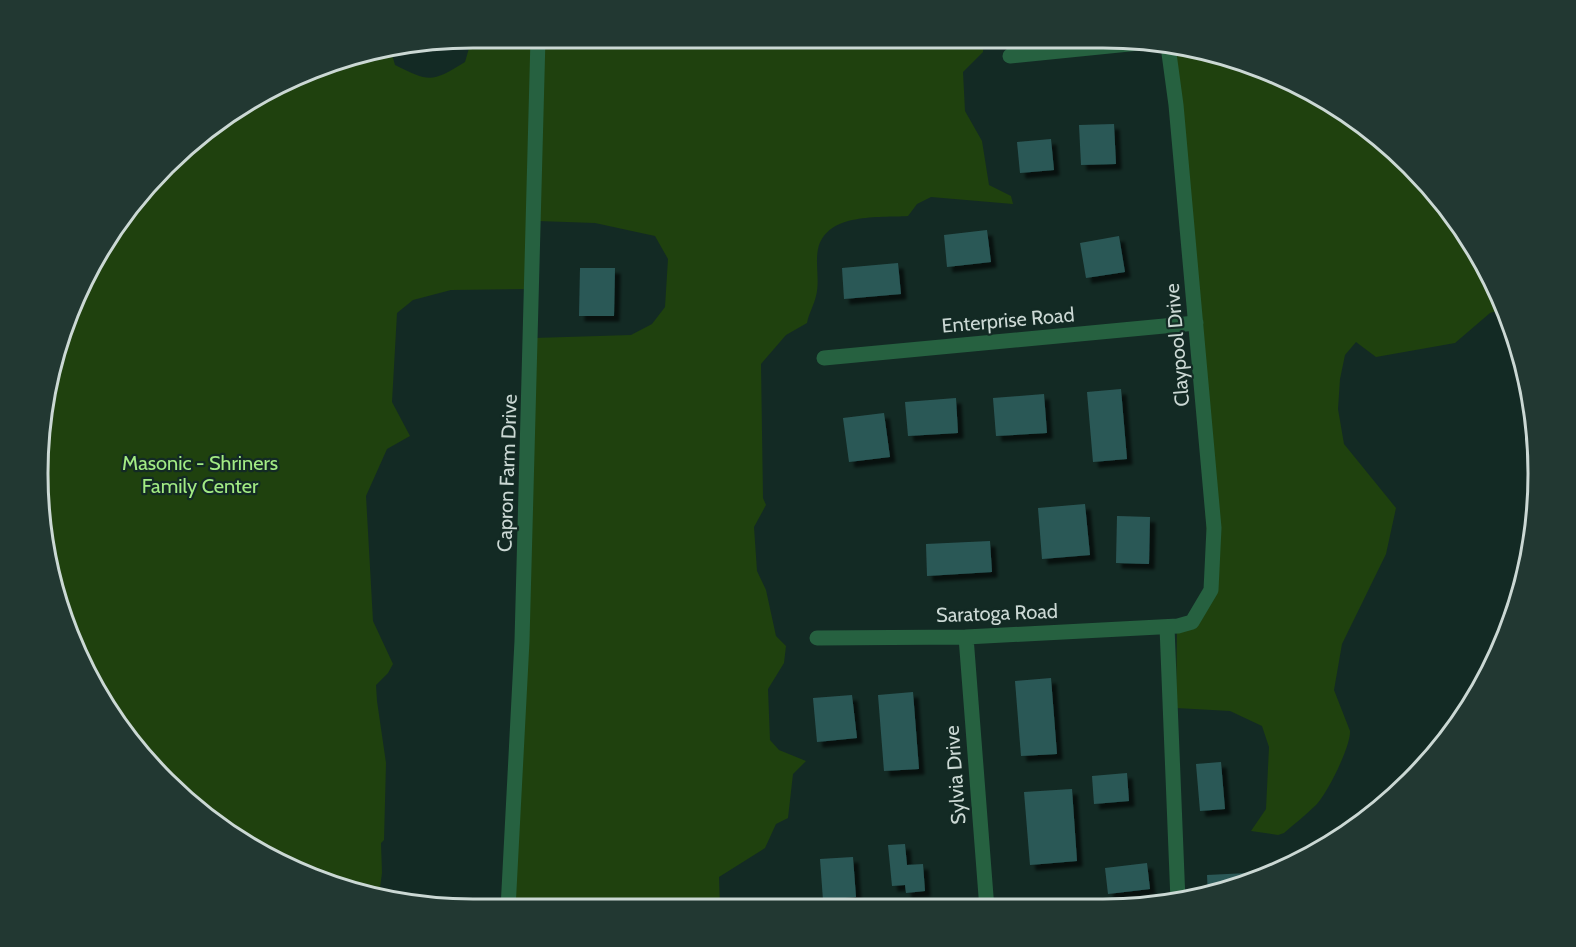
<svg xmlns="http://www.w3.org/2000/svg" width="1576" height="947" font-family="Cabin,sans-serif">
	<style>
		.green { fill: #1f410e }
		.building { fill: #2b5857; filter: url(#shadow) }
		.lines { fill: none; stroke-linecap: round; stroke-linejoin: round }
		.minor { stroke: #266140; stroke-width: 15 }
		.labels { text-anchor: middle; dominant-baseline: central; stroke-width: 4.5; stroke-linejoin: round; paint-order: stroke }
		.street-label { font-size: 20px; fill: #cbd8d4; stroke: #132a24 }
		.park-label { font-size: 20px; fill: #a2eb84; stroke: #132a24 }
		.rim { fill: none; stroke: #cbd8d4; stroke-width: 3 }
	</style>
	<defs>
		<filter id="shadow"><feDropShadow dx="5.5" dy="5.5" stdDeviation="1.5" flood-color="#0009"/></filter>
	</defs>
	<rect width="100%" height="100%" fill="#132a24"/>
	<!-- green -->
	<path class="green" d="M472,38H984L983,52L963,72L965,111L982,141L989,185L1011,196L1013,204L931,197L917,204L908,216C879,218 827,212 818,249C815,264 820,281 816,296C814,305 809,313 807,323L786,335L761,364L763,498L766,505L754,527L757,571L766,590L776,636L786,646L784,663L768,689L770,740L779,750L806,761L793,774L788,818L776,824L765,848L719,877L720,909H510L534,338L631,335L652,324L665,307L668,259L655,236L595,223L538,221L532,289L451,290L413,300L397,313L392,402L410,436L387,449L366,496L373,621L393,664L388,673L376,685L377,701L386,763L384,840L381,843L382,873L379,895L333,886L231,836L127,739L61,613L38,473L61,334L111,231L208,127L334,61L391,51L395,65C430,82 431,83 465,62Z
		M1173,47L1243,61L1345,111L1411,165L1465,232L1506,308L1490,313L1455,343L1376,357L1356,342L1345,355L1340,379L1338,409L1344,444L1396,508L1386,554L1342,644L1334,690L1350,731C1351,746 1327,794 1316,805C1306,815 1294,824 1284,833L1278,835L1251,831L1266,809L1269,747L1262,726L1230,711L1176,708L1177,627L1211,591Z
		M1510,626L1505,641L1476,696L1477,678Z"/>
	<!-- building -->
	<path class="building" d="M1114,124L1116,164L1081,165L1079,125Z
		M1051,139L1054,170L1020,173L1017,142Z
		M987,230L991,262L947,267L944,235Z
		M1119,236L1125,272L1086,278L1080,243Z
		M898,263L901,294L844,299L842,268Z
		M580,268H615L614,316H579Z
		M1121,389L1127,459L1093,462L1087,392Z
		M1044,394L1047,433L996,436L993,398Z
		M956,398L958,433L908,436L905,402Z
		M884,413L890,457L849,462L843,418Z
		M1085,504L1090,555L1042,559L1038,508Z
		M1117,516L1150,517L1149,564L1116,563Z
		M990,541L992,572L927,576L926,544Z
		M1051,678L1057,754L1021,756L1015,681Z
		M913,692L919,769L884,771L878,695Z
		M852,695L857,738L817,742L813,698Z
		M1221,762L1225,809L1200,811L1196,764Z
		M1127,773L1129,801L1094,804L1092,776Z
		M1072,789L1077,861L1030,865L1024,792Z
		M905,844L907,865L923,864L925,891L906,893L905,885L892,886L888,845Z
		M853,857L856,897L823,900L820,859Z
		M1147,863L1150,889L1108,894L1105,868Z
		M1248,873L1249,881L1208,896L1207,875Z"/>
	<g class="lines">
		<!-- minor -->
		<path class="minor" d="M1010,56L1149,42
			M824,358L1196,323
			M1167,627L1178,901
			M966,637L987,909
			M817,638L966,637L1178,626L1192,622L1211,590L1214,528L1176,105L1168,46
			M508,909L522,641L538,38"/>
	</g>
	<g class="labels">
		<!-- street labels -->
		<g class="street-label">
			<text transform="translate(1008 320) rotate(-5)">Enterprise Road</text>
			<text transform="translate(1177 345) rotate(-95)">Claypool Drive</text>
			<text transform="translate(507 473) rotate(-88)">Capron Farm Drive</text>
			<text transform="translate(997 613) rotate(-2)">Saratoga Road</text>
			<text transform="translate(955 775) rotate(-94)">Sylvia Drive</text>
		</g>
		<!-- park labels -->
		<g class="park-label">
			<text x="200" y="463">Masonic - Shriners<tspan x="200" dy="23">Family Center</tspan></text>
		</g>
	</g>
	<!-- crop -->
	<path d="M0 0H1576V947H0ZM473 48H1103A425 425 0 0 1 1528 473V474A425 425 0 0 1 1103 899H473A425 425 0 0 1 48 474V473A425 425 0 0 1 473 48Z" fill="#223832" fill-rule="evenodd"/>
	<path class="rim" d="M473 48H1103A425 425 0 0 1 1528 473V474A425 425 0 0 1 1103 899H473A425 425 0 0 1 48 474V473A425 425 0 0 1 473 48Z"/>
</svg>
